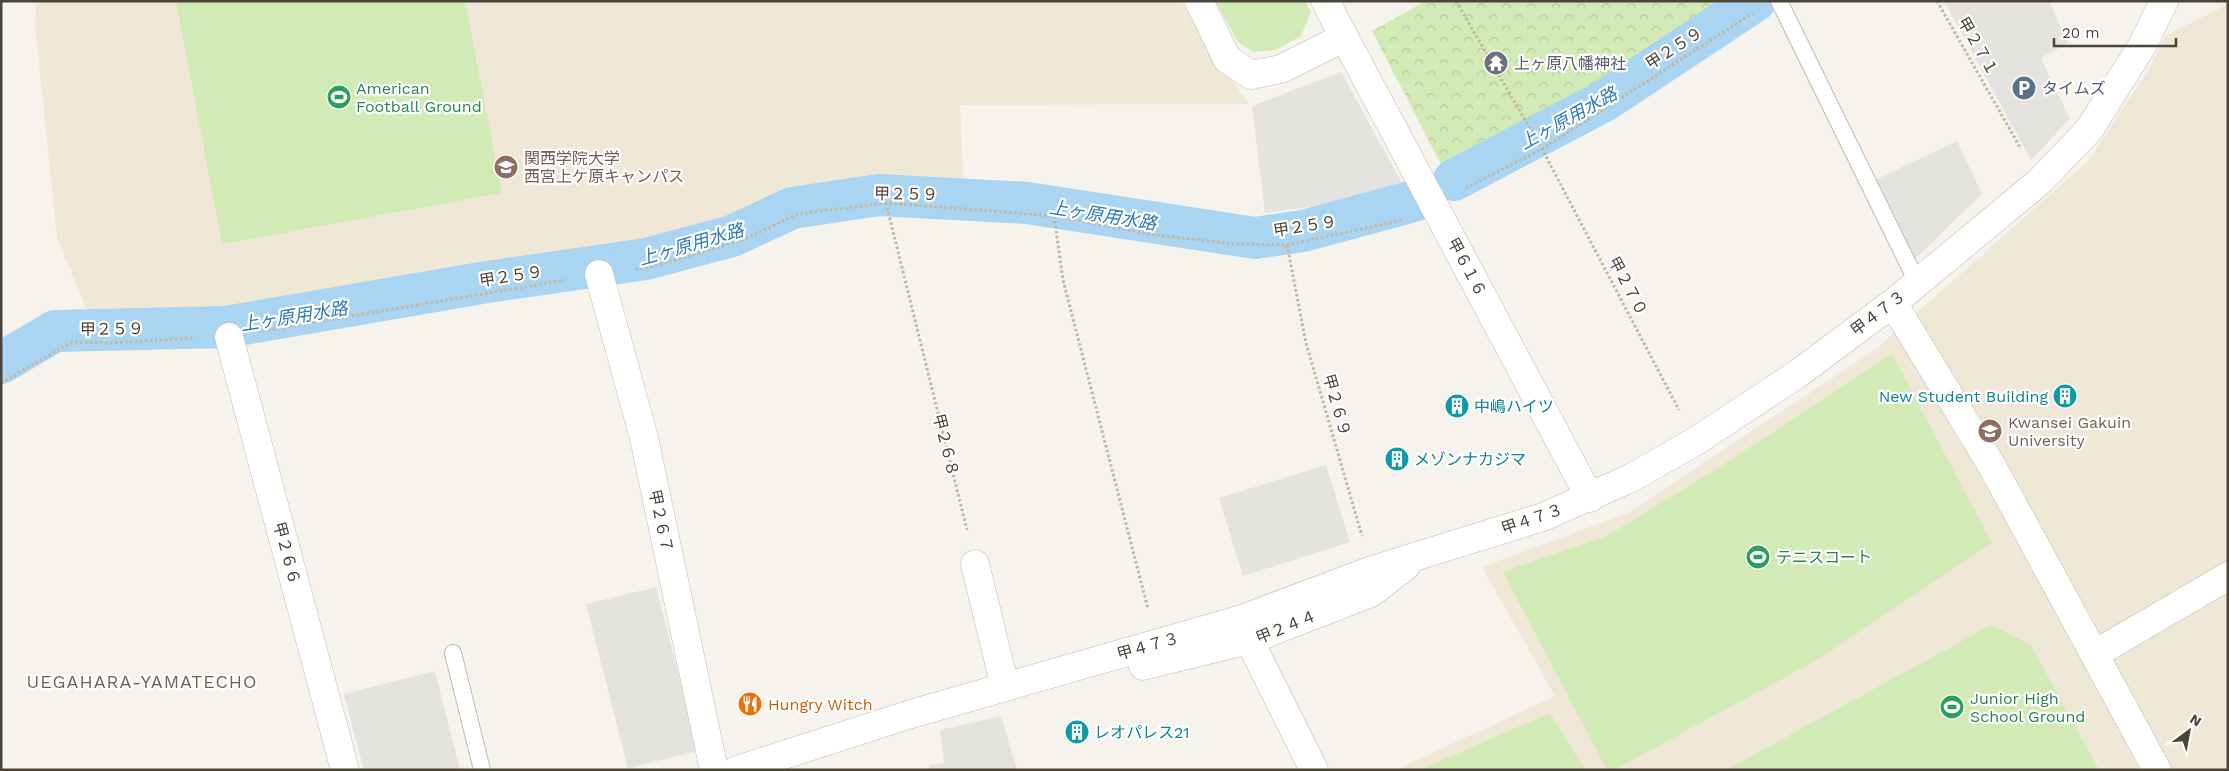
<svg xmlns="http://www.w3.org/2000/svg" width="2229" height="771" font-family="'Work Sans','Noto Sans JP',sans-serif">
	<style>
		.education { fill: #efe8d6 }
		.green { fill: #d2eab5 }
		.forest { fill: url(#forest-crowns) }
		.parking { fill: #e5e3e0 }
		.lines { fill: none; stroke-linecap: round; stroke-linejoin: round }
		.canal { stroke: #a9d4f2; stroke-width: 42 }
		.lane-casing { stroke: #c2bbae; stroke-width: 18 }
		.street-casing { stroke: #c2bbae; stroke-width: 29 }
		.path { stroke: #c4b79f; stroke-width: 3; stroke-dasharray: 2.5 2.5; stroke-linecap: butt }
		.lane { stroke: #fff; stroke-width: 16 }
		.street { stroke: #fff; stroke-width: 28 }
		.labels { text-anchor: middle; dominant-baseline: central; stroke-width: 4.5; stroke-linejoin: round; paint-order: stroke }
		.street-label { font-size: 16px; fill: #4b4439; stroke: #fff }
		.worship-label { font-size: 16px; fill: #5b616d; stroke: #fff; text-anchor: start }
		.leisure-label { font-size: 16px; fill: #27864d; stroke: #fff; text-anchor: start }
		.service-label { font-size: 16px; fill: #4e5e75; stroke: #fff; text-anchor: start }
		.education-label { font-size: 16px; fill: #785e54; stroke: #fff; text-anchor: start }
		.culture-label { font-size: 16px; fill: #0d838f; stroke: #fff; text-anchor: start }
		.food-label { font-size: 16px; fill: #c56008; stroke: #fff; text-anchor: start }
		.water-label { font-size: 18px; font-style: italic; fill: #2e7ab2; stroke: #fff }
		.neighbourhood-label { font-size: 18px; letter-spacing: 1px; fill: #6e6250; stroke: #fff }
	</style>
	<defs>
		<pattern id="forest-crowns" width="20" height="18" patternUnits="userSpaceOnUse" patternTransform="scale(1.25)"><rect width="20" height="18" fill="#d2eab5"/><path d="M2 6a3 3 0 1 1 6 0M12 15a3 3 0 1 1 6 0" fill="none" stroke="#b6ca9c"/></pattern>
	</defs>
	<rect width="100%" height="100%" fill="#f6f3ec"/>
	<!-- education -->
	<path class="education" d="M36,1H1181L1248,104L960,105L964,192L867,189L792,202L717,237L626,258L378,295L180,330L92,322L57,238L35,24Z
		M2228,4V770H1396L1555,696L1482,567L1630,512L1876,349L2088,161L2148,71L2165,36Z"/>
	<!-- green -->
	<path class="green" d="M176,1H465L502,193L222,244Z
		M1215,1H1305L1311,12L1301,36L1275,50L1254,52L1238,42Z
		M1892,354L1992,543L1819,659L1614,770H1607L1503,572L1607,536L1715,470Z
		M1991,625L2031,645L2099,770H1726Z
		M1550,713L1585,770H1420Z"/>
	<!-- forest -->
	<path class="forest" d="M1426,1H1718L1533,125L1443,168L1372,31Z"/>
	<!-- parking -->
	<path class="parking" d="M1944,1H2049L2068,43L2041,58L2070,119L2031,160Z
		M1341,72L1403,185L1332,204L1265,213L1252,106Z
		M1957,141L1982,194L1916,258L1909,255L1875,180Z
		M1326,465L1350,542L1243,576L1219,498Z
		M656,587L698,751L628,768L586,604Z
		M435,671L460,770H364L344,694Z
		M1001,716L1017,770H929V765L944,763L940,730Z"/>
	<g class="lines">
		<!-- canal -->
		<path class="canal" d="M1454,180L1604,101L1755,1
			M1,363L55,331L226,327L487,282L646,259L732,236L792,208L879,195L1027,203L1255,238L1303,231L1414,201"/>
		<defs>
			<path id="lane" d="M1779,1L1917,282
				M453,653L482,770"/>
			<path id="street" d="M1199,1L1227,59L1251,75L1281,69L1343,38
				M1325,1L1590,498
				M599,274L644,438L714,770
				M1893,303L1992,466L2157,770
				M229,337L345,770
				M975,564L1005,687
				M2095,654L2228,576
				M1143,666L1249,640
				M737,770L911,714L1239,620L1372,570L1543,517L1631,478L1696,441L1796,375L1893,303L2039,182L2089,130L2142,46L2164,1
				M1314,770L1249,640L1371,593L1406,566"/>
		</defs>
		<!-- lane casing -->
		<use href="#lane" class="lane-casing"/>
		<!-- street casing -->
		<use href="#street" class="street-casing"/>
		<!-- path -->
		<path class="path" d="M1456,1L1542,149L1679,410
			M1937,1L2021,149
			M1466,188L1542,149L1753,13
			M886,203L967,530
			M1054,216L1063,280L1148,609
			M1287,245L1306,343L1362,536
			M635,269L659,265L745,239L797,214L886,203L1054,216L1149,234L1233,244L1287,245L1403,220
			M263,331L565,280
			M1,383L72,342L109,343L194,338"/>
		<!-- lane -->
		<use href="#lane" class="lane"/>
		<!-- street -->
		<use href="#street" class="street"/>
	</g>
	<!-- icons -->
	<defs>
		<symbol id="temple-disc" viewBox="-11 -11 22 22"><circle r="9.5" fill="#6b7280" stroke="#fff"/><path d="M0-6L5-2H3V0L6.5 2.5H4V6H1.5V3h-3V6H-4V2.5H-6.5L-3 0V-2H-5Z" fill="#fff"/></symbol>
		<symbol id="parking-disc" viewBox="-11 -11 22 22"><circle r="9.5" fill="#5c6f8a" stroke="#fff"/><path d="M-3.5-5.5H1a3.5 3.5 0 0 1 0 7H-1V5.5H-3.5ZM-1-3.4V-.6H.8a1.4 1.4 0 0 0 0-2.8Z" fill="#fff"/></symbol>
		<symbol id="stadium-disc" viewBox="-11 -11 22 22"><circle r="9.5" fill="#2e9e5b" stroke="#fff"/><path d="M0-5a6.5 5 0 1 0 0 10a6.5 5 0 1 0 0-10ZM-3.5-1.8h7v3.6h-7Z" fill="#fff"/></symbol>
		<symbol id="university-disc" viewBox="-11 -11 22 22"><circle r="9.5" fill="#8d6e63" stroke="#fff"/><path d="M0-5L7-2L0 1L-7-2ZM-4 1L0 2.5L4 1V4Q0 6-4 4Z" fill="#fff"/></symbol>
		<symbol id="building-disc" viewBox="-11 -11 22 22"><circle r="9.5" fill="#0f9aa8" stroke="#fff"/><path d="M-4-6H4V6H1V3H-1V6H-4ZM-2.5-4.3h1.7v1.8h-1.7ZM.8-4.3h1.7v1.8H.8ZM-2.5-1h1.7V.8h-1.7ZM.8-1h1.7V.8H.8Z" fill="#fff"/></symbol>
		<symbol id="restaurant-disc" viewBox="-11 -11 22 22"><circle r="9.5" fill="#e8710a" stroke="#fff"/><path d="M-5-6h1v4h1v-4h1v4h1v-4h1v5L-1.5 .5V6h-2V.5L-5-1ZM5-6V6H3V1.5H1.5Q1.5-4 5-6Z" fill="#fff"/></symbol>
	</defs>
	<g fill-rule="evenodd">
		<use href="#temple-disc" x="1482" y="49" width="28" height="28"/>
		<use href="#parking-disc" x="2010" y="74" width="28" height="28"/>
		<use href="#stadium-disc" x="325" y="83" width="28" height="28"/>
		<use href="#university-disc" x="492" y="153" width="28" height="28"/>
		<use href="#building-disc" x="2051" y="382" width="28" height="28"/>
		<use href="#building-disc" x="1443" y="392" width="28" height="28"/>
		<use href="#university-disc" x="1976" y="417" width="28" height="28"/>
		<use href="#building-disc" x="1383" y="445" width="28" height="28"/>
		<use href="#stadium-disc" x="1744" y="543" width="28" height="28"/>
		<use href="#restaurant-disc" x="736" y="690" width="28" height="28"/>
		<use href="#stadium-disc" x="1938" y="693" width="28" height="28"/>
		<use href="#building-disc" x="1063" y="718" width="28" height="28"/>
	</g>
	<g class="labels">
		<!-- street labels -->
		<g class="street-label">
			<text transform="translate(1978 46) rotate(60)">甲２７１</text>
			<text transform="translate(1674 48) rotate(-33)">甲２５９</text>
			<text transform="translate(906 194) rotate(1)">甲２５９</text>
			<text transform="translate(1305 226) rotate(-9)">甲２５９</text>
			<text transform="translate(1467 267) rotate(62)">甲６１６</text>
			<text transform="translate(511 276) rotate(-9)">甲２５９</text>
			<text transform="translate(1628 286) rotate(62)">甲２７０</text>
			<text transform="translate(1878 313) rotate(-37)">甲４７３</text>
			<text transform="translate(112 329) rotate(-1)">甲２５９</text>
			<text transform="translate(1337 405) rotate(74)">甲２６９</text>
			<text transform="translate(946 445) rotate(76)">甲２６８</text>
			<text transform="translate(1532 519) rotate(-19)">甲４７３</text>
			<text transform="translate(661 521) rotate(78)">甲２６７</text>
			<text transform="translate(287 553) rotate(75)">甲２６６</text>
			<text transform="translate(1286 627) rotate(-22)">甲２４４</text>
			<text transform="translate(1148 646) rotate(-16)">甲４７３</text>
		</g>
		<!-- worship labels -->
		<g class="worship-label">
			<text x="1514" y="63">上ヶ原八幡神社</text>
		</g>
		<!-- leisure labels -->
		<g class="leisure-label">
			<text x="356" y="88">American<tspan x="356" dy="18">Football Ground</tspan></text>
			<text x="1776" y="557">テニスコート</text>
			<text x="1970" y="698">Junior High<tspan x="1970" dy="18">School Ground</tspan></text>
		</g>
		<!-- service labels -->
		<g class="service-label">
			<text x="2042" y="88">タイムズ</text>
		</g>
		<!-- education labels -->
		<g class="education-label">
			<text x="524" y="158">関西学院大学<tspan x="524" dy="18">西宮上ケ原キャンパス</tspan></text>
			<text x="2008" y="422">Kwansei Gakuin<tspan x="2008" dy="18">University</tspan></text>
		</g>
		<!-- culture labels -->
		<g class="culture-label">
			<text x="2048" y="396" text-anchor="end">New Student Building</text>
			<text x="1474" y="406">中嶋ハイツ</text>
			<text x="1414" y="459">メゾンナカジマ</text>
			<text x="1094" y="732">レオパレス21</text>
		</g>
		<!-- food labels -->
		<g class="food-label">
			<text x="768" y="704">Hungry Witch</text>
		</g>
		<!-- water labels -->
		<g class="water-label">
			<text transform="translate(1568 118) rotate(-29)">上ヶ原用水路</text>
			<text transform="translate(1103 215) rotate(9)">上ヶ原用水路</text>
			<text transform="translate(691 244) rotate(-16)">上ヶ原用水路</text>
			<text transform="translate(294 316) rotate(-9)">上ヶ原用水路</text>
		</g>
		<!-- neighbourhood labels -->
		<g class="neighbourhood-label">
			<text x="142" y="681">UEGAHARA-YAMATECHO</text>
		</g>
	</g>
	<!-- border -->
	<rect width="2229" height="771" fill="none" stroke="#4b4439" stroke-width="5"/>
	<!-- north arrow -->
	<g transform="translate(2189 731) rotate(32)" stroke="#ffffff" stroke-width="4" paint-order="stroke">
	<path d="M0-4L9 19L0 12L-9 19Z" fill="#4b4439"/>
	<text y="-8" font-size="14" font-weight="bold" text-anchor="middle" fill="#4b4439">N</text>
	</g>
	<!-- scale -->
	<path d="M2054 38v8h122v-8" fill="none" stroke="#4b4439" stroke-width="2.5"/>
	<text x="2062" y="38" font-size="15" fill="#4b4439" stroke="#ffffff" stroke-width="4" paint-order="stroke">20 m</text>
</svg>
